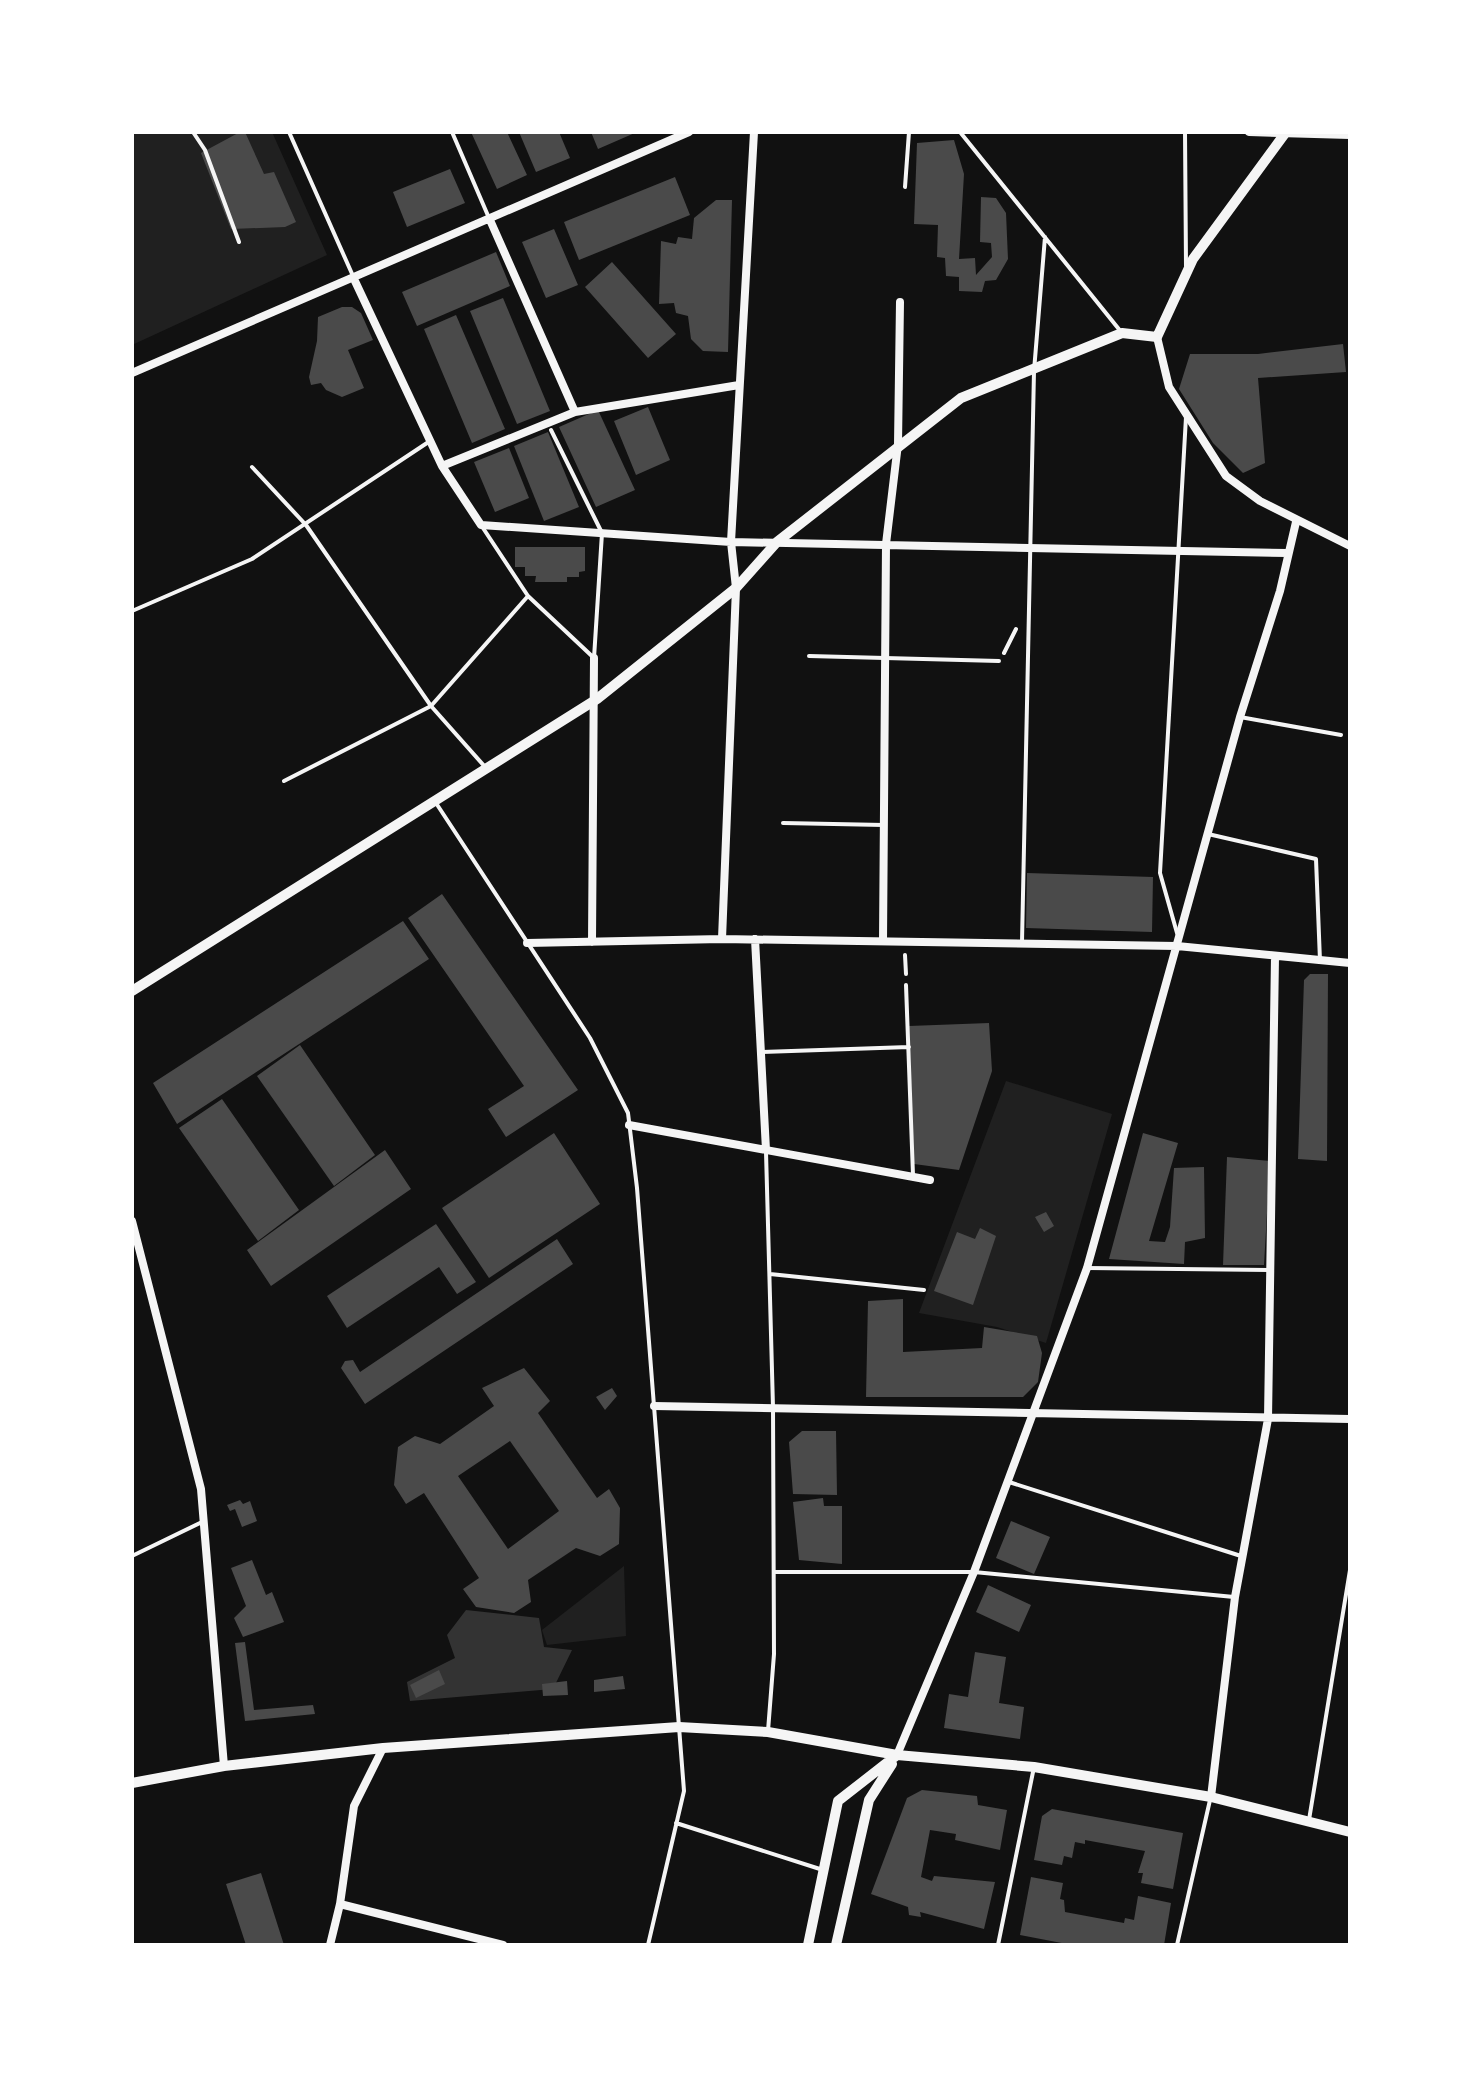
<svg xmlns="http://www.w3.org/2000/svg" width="1482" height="2077" font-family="'Source Serif 4',serif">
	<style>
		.green { fill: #202020 }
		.water { fill: #333 }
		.building { fill: #4a4a4a; fill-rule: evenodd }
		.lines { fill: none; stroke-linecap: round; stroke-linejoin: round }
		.path { stroke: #f5f5f5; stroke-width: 4 }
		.service { stroke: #f5f5f5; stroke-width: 4 }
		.minor { stroke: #f5f5f5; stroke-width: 8 }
		.tertiary { stroke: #f5f5f5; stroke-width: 10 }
	</style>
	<rect width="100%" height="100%" fill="#111"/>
	<!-- green -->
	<path class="green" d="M132,132H272L327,255L132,345Z
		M1006,1081L1112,1114L1046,1343L997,1327L919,1313Z
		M624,1566L626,1636L547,1645L542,1630Z"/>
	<!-- water -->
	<path class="water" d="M466,1610L539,1618L544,1647L572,1650L553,1689L410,1701L407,1682L455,1658L447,1635Z"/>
	<!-- building -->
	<path class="building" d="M240,132H245L264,174L274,172L296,222L285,227L231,229L201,153Z
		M471,132H507L527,175L497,189Z
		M519,132H559L570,158L536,172Z
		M591,132H637L598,149Z
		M954,140L964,174L959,259L975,258L976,275L992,257L991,243L980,242L981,197L996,198L1006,213L1008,259L996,280L985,281L982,292L959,291V277L946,276L945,258L937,257L938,225L914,224L917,143Z
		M450,169L465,203L407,227L393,192Z
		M675,177L690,215L579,260L564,222Z
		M716,200H732L728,352L703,351L691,339L688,316L676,313L674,303L659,304L661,241L676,244L678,237L692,239L694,218Z
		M554,229L578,285L546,298L522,242Z
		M496,252L510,286L417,326L402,292Z
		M612,262L676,334L648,358L585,287Z
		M503,298L550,411L517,424L470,311Z
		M342,307H352L361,313L373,340L348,350L364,388L342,397L326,390L321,383L311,385L309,377L317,341L318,317Z
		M456,315L505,429L472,443L424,329Z
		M1343,344L1346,372L1258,378L1265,463L1243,473L1213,443L1179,389L1190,354H1258Z
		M648,407L670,460L636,475L614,421Z
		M598,410L635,490L596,507L559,427Z
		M548,432L579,507L544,521L514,446Z
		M509,448L529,498L495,512L474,462Z
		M515,547H585V571L579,572V577H567V582H535L536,576H525V567H515Z
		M1027,873L1153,877L1152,932L1026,928Z
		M442,894L578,1090L506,1137L488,1109L524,1086L408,918Z
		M403,921L429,959L177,1124L153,1083Z
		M1310,974H1328L1327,1161L1298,1159L1304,980Z
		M989,1023L992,1071L959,1170L914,1164L909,1026Z
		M300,1045L375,1155L334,1186L257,1076Z
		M222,1099L299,1210L258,1241L179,1128Z
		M554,1133L600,1204L489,1278L442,1208Z
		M1143,1133L1178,1143L1149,1241L1165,1242L1170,1227L1174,1168L1204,1167L1205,1238L1185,1242L1184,1264L1109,1259Z
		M385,1150L411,1189L271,1286L247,1250Z
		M1227,1157L1270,1161L1264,1265H1223Z
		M1046,1212L1054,1226L1044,1232L1035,1217Z
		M436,1224L476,1282L457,1294L439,1267L347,1328L327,1296Z
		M980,1228L996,1236L973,1305L934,1291L957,1232L975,1239Z
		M557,1239L573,1264L365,1404L341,1368L345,1361L353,1360L360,1372Z
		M903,1299V1352L982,1348L984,1327L1037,1336L1042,1353L1038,1382L1023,1397H866L868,1301Z
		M524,1368L550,1401L538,1413L597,1498L609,1489L620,1508L619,1544L600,1556L576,1548L528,1580L531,1602L514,1613L476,1607L463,1589L479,1578L424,1493L406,1504L394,1485L398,1447L415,1436L440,1444L494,1406L482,1388ZM510,1441L559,1511L508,1549L458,1476Z
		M612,1388L617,1396L605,1410L596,1397Z
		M802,1431H836L837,1495L793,1494L789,1442Z
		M823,1498L824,1506H842V1564L799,1560L793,1502Z
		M240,1500L243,1504L250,1501L257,1521L242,1527L235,1509L230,1511L227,1505Z
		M1011,1521L1050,1537L1034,1574L996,1558Z
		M252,1560L266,1595L272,1592L284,1622L243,1637L234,1618L246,1606L231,1568Z
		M988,1585L1031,1605L1019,1632L976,1612Z
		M245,1642L254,1710L313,1705L315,1714L245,1721L235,1643Z
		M975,1652L1006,1657L999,1703L1024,1707L1020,1739L944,1728L949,1694L968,1697Z
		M439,1670L445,1684L416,1698L410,1685Z
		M623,1676L625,1689L594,1692V1680Z
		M567,1681L568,1695L543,1696L542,1684Z
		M922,1790L977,1796L978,1805L1007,1810L1000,1850L955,1840L956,1834L930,1830L921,1877L932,1881L934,1876L995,1882L984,1929L920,1912L921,1917L909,1915L908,1907L871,1894L907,1798Z
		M1052,1809L1183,1833L1173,1889L1141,1883L1143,1873H1138L1145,1851L1085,1840V1844L1075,1842L1072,1858L1064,1856L1062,1865L1034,1860L1042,1816Z
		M261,1873L284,1945H246L226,1884Z
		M1031,1877L1063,1883L1060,1899L1064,1900L1065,1912L1124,1923L1125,1918L1134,1920L1138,1896L1171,1903L1164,1945H1072L1020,1935Z"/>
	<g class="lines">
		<!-- path -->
		<path class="path" d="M193,132L205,150L239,242
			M1004,653L1016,629
			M905,955L906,974"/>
		<!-- service -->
		<path class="service" d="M289,132L353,276
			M452,132L489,218
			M960,132L1122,333
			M1185,132L1186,266
			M905,187L909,132
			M252,467L306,525L431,706L486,768
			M528,596L594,658L602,533L551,430
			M132,611L252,559L430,441
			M809,656L999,661
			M1240,717L1341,735
			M284,781L431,706L528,596L481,525
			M436,803L590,1038L628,1113L637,1188L684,1791L648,1945
			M783,823L884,825
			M1208,834L1316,859L1320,961
			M1177,933L1160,873L1186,417
			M1022,942L1034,371L1045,237
			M906,985L913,1175
			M761,1052L909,1047
			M766,1152L773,1407L774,1654L768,1731
			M1087,1268L1269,1270
			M770,1274L924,1290
			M1009,1482L1241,1556
			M132,1556L202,1522
			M774,1572H974L1234,1597
			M1309,1820L1350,1570
			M676,1823L823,1870
			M998,1945L1034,1767
			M1177,1945L1210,1800"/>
		<!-- minor -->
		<path class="minor" d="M754,132L731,542L736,588L722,939L1177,946L1350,963
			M1249,132L1350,135
			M490,220L575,412L739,385
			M354,279L442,466L481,525L731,542L1287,553
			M1157,337L1169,387L1226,476L1260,501L1350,546
			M132,373L689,132
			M442,466L575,412
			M755,939L766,1150
			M883,941L886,544L898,444L900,302
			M592,942L594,658
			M527,943L722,939
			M629,1125L930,1180
			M132,1221L201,1489L224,1766
			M654,1406L1350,1419
			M897,1755L974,1572L1087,1268L1240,717L1280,591L1296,522
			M1211,1797L1235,1597L1268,1419L1275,957
			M340,1904L503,1945
			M330,1945L340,1904L354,1806L383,1748"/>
		<!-- tertiary -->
		<path class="tertiary" d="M132,991L597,699L736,588L777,542L961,398L1122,333L1157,337L1193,259L1286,132
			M132,1783L224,1766L383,1748L679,1727L768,1732L897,1755L1034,1767L1211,1797L1350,1832
			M808,1945L838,1801L897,1755
			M836,1945L869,1800L892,1764"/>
	</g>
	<!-- border -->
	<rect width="1482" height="2077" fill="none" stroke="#ffffff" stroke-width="268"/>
</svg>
